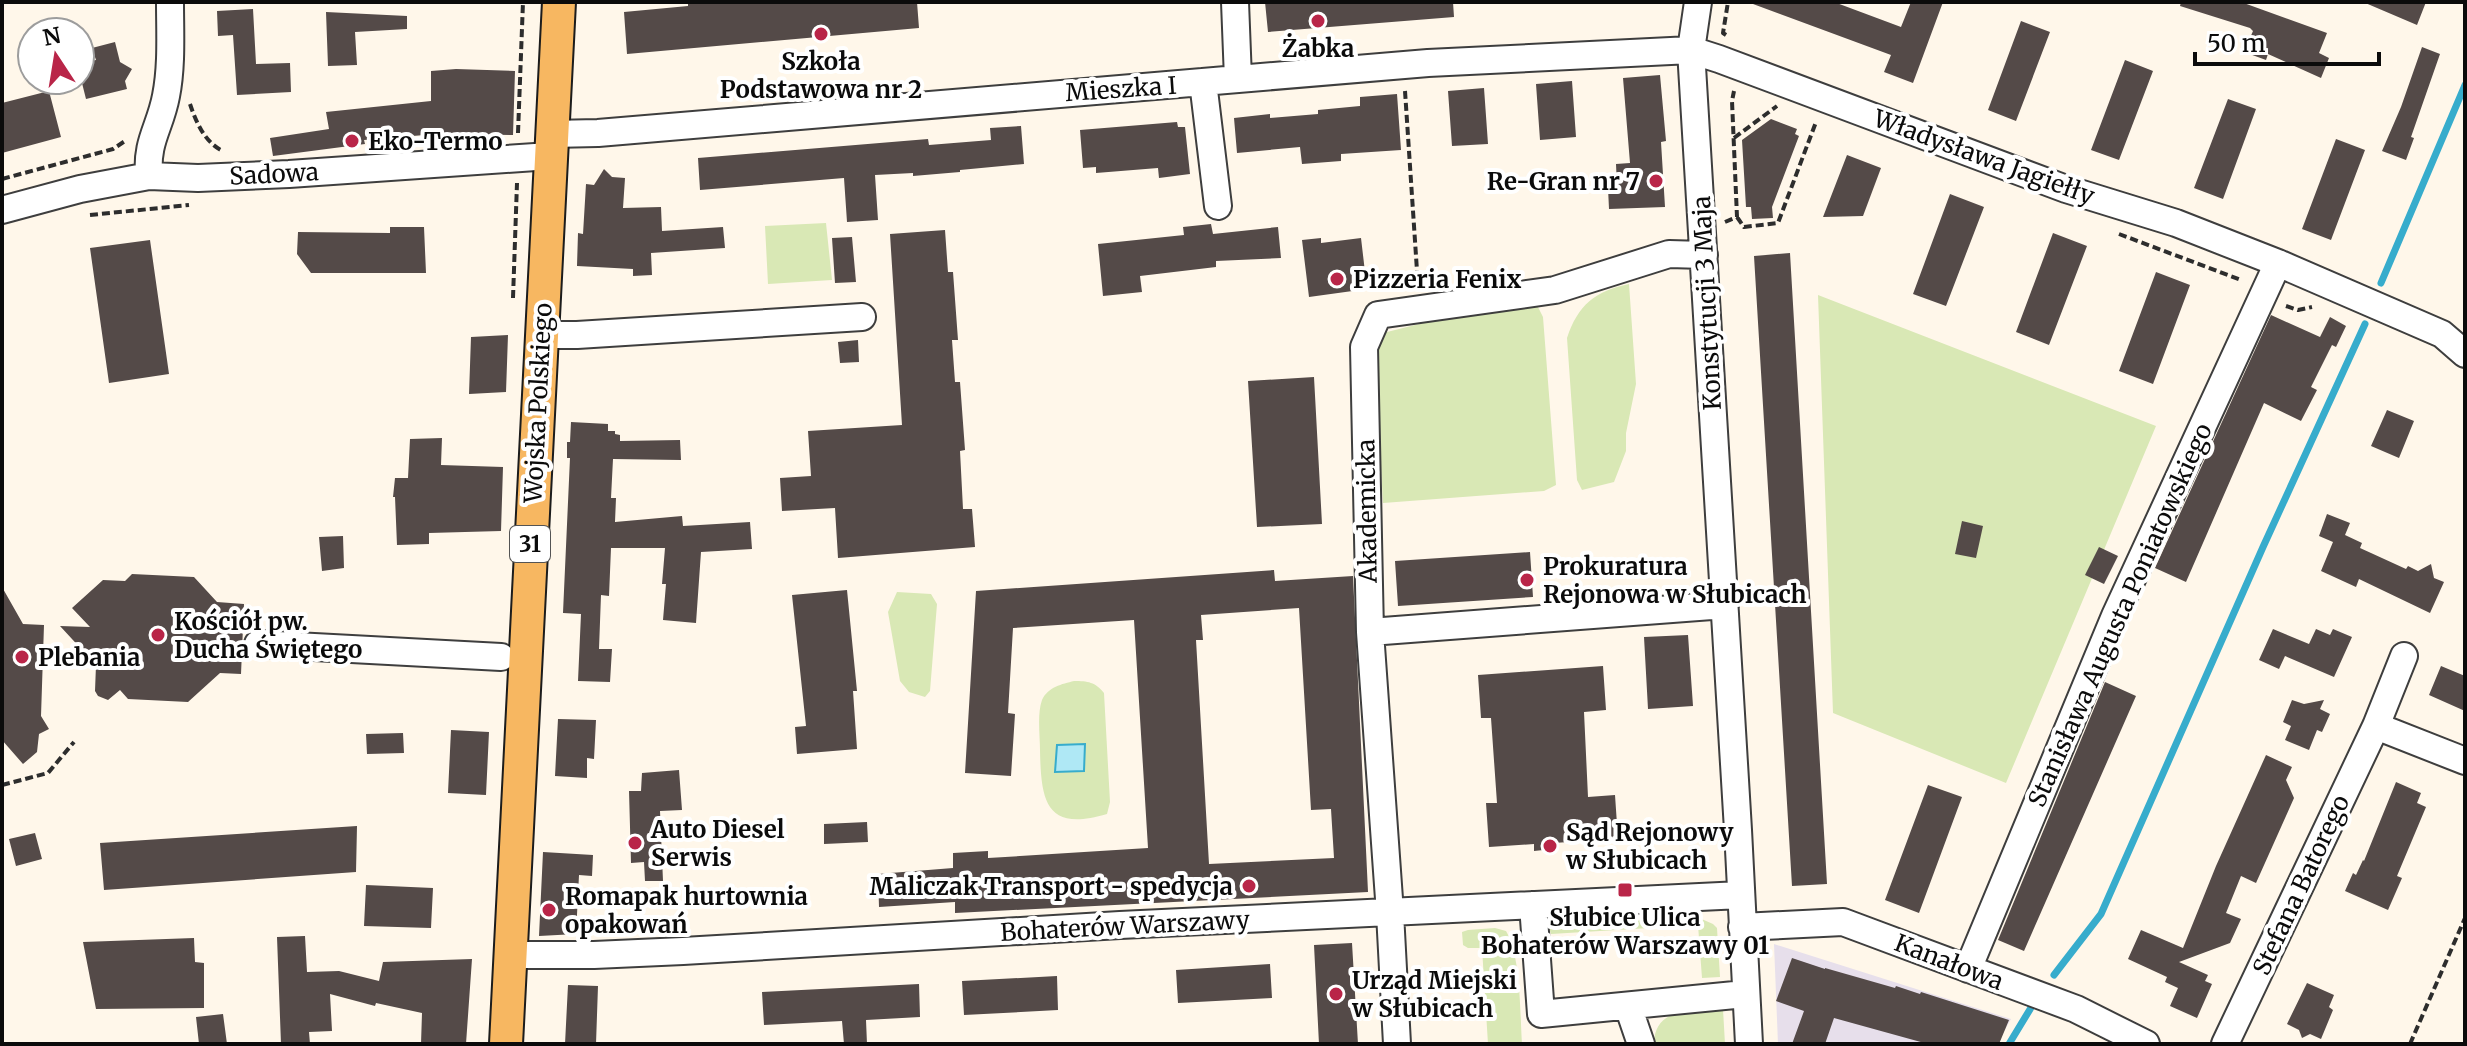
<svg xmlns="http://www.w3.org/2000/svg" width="2467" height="1046" font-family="Merriweather,serif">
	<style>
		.industrial { fill: #e7dfeb }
		.green { fill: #d9e8b5 }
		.water { fill: #afe8f5; stroke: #37accc; stroke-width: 2 }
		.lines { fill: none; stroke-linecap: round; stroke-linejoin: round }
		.stream { stroke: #37accc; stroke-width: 7 }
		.building { fill: #544a48; fill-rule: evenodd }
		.minor-casing { stroke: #3e3e3e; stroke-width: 30 }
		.major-casing { stroke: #1c1c1c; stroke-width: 36 }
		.path { stroke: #2d2d2d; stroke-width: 4; stroke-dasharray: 8 4; stroke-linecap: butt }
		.minor { stroke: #fff; stroke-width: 26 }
		.major { stroke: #f7b761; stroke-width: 32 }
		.poi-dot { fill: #b92548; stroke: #fff; stroke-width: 3 }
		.labels { text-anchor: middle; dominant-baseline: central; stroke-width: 8; stroke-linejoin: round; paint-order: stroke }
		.shield { fill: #fff; stroke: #545454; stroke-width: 2 }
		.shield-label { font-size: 22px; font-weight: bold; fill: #0b0b0b }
		.poi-label { font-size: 24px; font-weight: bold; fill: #0b0b0b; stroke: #fff; text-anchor: start }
		.street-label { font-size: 24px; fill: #0b0b0b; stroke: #fff }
	</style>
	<rect width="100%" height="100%" fill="#fff7ea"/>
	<!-- industrial -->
	<path class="industrial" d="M1774,944L2011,1019L1997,1044H1778Z"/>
	<!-- green -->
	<path class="green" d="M826,223L832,280L768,284L765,226Z
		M1629,284L1636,384L1626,433V451L1614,482L1582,490L1577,480L1567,338C1578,305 1595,291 1629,284Z
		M1818,295L2156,426L2006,783L1833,713Z
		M1521,307H1538L1543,317L1556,485L1544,491L1383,503L1374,349L1383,333L1427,322Z
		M897,592L931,594L937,604L930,691L925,697L909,692L900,681L888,612Z
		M1074,681C1088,681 1095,682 1104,693L1110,802L1107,814C1046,832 1041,802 1040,750C1040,735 1037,714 1042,700C1048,687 1062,684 1074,681Z
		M1697,917L1713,924L1717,928L1720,977L1702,978L1698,925L1551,934L1549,928L1556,925Z
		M1495,928L1506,931C1521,955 1520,1015 1522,1044H1488L1482,948H1468L1463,945L1462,932L1468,930Z
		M1723,1009L1725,1044H1654C1654,1006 1696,1010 1723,1009Z"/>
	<!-- water -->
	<path class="water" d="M1085,744L1084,771L1055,772L1057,745Z"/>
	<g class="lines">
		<!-- stream -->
		<path class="stream" d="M2381,283L2465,85
			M2054,975L2101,914L2263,547L2365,324
			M2009,1044L2032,1006"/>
	</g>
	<!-- building -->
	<path class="building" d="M688,2H917L919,28L627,54L624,12L688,6Z
		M1265,2H1453L1454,17L1268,32Z
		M1753,2H1834L1901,27L1911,2H1943L1913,83L1884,72L1891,55L1753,4Z
		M2181,2H2241L2327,33L2319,53L2329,58L2321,78L2268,54L2266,60L2244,52L2253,31L2250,28L2180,6Z
		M2363,2H2426L2417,25Z
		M253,9L256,64L290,63L291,92L237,95L233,35L218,36L217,11Z
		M326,12L407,16V29L355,32L357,65L328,66Z
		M2021,21L2050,32L2016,121L1988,110Z
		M115,42L120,62L132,69L125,81L127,89L86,99L81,79L85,78L81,63L96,60L92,48Z
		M2422,47L2440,54L2411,137L2414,138L2406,160L2382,151L2401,107Z
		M2125,60L2153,71L2119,160L2091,150Z
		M456,69L515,71L513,135L456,134L436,137L437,134L388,138L364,140L365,144L273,156L270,138L329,129L326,112L431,101V71Z
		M1660,75L1666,141L1661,142L1665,207L1609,209L1608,188L1617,187L1616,164L1630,163L1623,78Z
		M1572,81L1576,137L1540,140L1536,84Z
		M1484,88L1488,144L1452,146L1448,91Z
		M49,91L61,137L2,153V103Z
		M1397,94L1401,150L1341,154V161L1302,164L1300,147L1237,153L1234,118L1270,114V118L1318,114V110L1360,106V97Z
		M2228,99L2256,109L2223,199L2194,188Z
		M1771,119L1797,129L1795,134L1799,136L1772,207L1773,218L1752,219L1751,207H1746L1742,140Z
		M1177,122L1178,127H1185L1190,174L1159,178L1158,168L1096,173V167L1083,168L1080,130Z
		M1021,126L1024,164L960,170V172L913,176V173L875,175L878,220L847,222L844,178L700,190L698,158L928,139L929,145L991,140L990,128Z
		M2336,139L2365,150L2331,240L2302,229Z
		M1847,155L1881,168L1863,216L1823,217Z
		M604,169L612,177L625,178L623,208L661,207L662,231L723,227L725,248L651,253L652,275L633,276V269L577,266L578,233L583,234L586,184L594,185Z
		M1950,194L1984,207L1946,306L1913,294Z
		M1211,224L1213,234L1278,227L1281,258L1216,261V267L1140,276L1142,292L1103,296L1098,244L1184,235L1183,227Z
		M390,227H424L426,273H311L297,254L298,232L390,233Z
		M945,230L948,272H953L958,340H952L955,382H960L965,450L960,451L963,509H972L975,547L838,558L835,508L782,511L780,478L811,476L808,431L902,425L890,234Z
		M2053,233L2087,246L2049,345L2016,332Z
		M852,237L856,282L835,283L832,238Z
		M1321,238V243L1361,238L1367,289L1309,297L1302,240Z
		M150,240L169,374L109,383L90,248Z
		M1790,253L1827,884L1792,886L1754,256Z
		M2156,272L2190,285L2153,384L2119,371Z
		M2271,315L2320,337L2330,317L2346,326L2336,347L2332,345L2311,387L2317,390L2301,421L2264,403L2186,582L2155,568Z
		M508,335L506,392L469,394L471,337Z
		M858,340L859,362L840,363L838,342Z
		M1314,377L1322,524L1257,527L1248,381Z
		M2387,410L2414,421L2399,458L2371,446Z
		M571,422L608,424V431H615V434L620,435V441L680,440L681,460L613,459L611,498H616L615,522L682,516L683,526L750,522L752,549L701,552L696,623L663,620L666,584H662L665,548H611L609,596L601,595L599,649H612L610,682L578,681L581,614L563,613L570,458H567V442H570Z
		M442,438L441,465L503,467L501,531L429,533V544L397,545L395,497H393L395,478H408L410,439Z
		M2327,514L2350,523L2345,535L2362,543L2360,548L2371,553L2406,569L2408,566L2418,571L2431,564L2434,578L2444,582L2430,613L2359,579L2356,587L2321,571L2333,542L2319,536Z
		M1962,521L1983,526L1976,558L1955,554Z
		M343,536L344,568L322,571L319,537Z
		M2099,547L2118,556L2104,584L2085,575Z
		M1530,552L1533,597L1398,606L1395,561Z
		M1274,570L1275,581L1353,576L1368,892L955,913V902L879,907L878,874L953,868V853L988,851V858L1148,848L1134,620L1013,628L1008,713L1015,714L1011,776L965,773L976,591ZM1299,608L1311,810L1331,809L1334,858L1209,864L1196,640H1203L1201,615Z
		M132,574L194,577L217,602L244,604L241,674L220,673L188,702L128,699L120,690L108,700L98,696L95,691L96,665L60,626L90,627L72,608L103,580L125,581Z
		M2,587L23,624L44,625L41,716L49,729L39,734L37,752L23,764L2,740Z
		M847,590L857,691H853L857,749L797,754L795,727L806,726L792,595Z
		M2273,629L2309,644L2316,629L2330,635L2333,629L2352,637L2334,677L2285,656L2279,669L2259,660Z
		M1688,635L1693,706L1648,709L1644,637Z
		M1603,666L1606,710L1584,712L1588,797L1615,795L1618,839L1553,843V849L1534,851V844L1489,847L1486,803H1497L1491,718H1481L1478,675Z
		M2441,666L2465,676V711L2429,695Z
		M2105,682L2136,696L2024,951L1998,940Z
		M2292,700L2304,704L2324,700L2320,709L2330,714L2322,732L2317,730L2309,750L2285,740L2291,726L2283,722Z
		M558,719L596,720L594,759L587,758V778L555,776Z
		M451,730L489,732L486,795L448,793Z
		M403,733L404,753L367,754L366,734Z
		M2266,755L2292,767L2286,780L2294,798L2256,883L2241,876L2226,913L2241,919L2230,943L2179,962L2208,975L2205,981L2212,984L2197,1018L2170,1006L2178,988L2165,982L2167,977L2128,959L2141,930L2183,948L2216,866Z
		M679,770L682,810L660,811L663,881H645L644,862L631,863L629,791H641L642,773Z
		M2396,782L2421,793L2417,803L2426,807L2397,876L2402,878L2388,910L2345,891L2353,873L2356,875L2363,860L2364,861Z
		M1928,785L1962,797L1919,913L1885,900Z
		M867,822L868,842L824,844V824Z
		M357,826L356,872L104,890L100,843Z
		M35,833L42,859L16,866L9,839Z
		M543,852L593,855L592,876L579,875L576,934L539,936Z
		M366,885L433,888L431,928L364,926Z
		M305,936L307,972L339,971L379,981L383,962L472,959L466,1044H421L422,1013L376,1003L375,1006L330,994L332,1031L309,1032L310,1044H281L277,937Z
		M194,938L195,962L204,963V1008L96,1009L83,942Z
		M1352,943L1358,1044H1319L1314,945Z
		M1792,958L1825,969V968L1895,988L1896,986L1920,994L1921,992L2009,1020L1999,1044H1928L1834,1018L1825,1044H1792L1804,1011L1776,1001Z
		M1270,964L1272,998L1178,1003L1176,970Z
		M1057,976L1058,1010L964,1015L962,981Z
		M2307,983L2334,995L2329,1007L2333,1010L2321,1039L2310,1034L2302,1038L2299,1030L2287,1024Z
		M919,984L920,1017L866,1020L867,1044H844L842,1021L764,1025L762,992Z
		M568,985L598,986L596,1044H565Z
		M223,1014L227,1044H199L196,1017Z"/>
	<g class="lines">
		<defs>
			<path id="minor" d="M1235,2L1238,79
				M1698,2L1691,50L1738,830L1749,1044
				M1203,82L1218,206
				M551,134L598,133L1428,63L1691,50L1719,59L2066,189L2176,223L2278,263L2442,334L2465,354
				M149,176C146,141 160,128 166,96C172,66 170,33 170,2
				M2,210L80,189L149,176L198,178L289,174L550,156
				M542,335H577L862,317
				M1370,632L1725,605
				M258,644L501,657
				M2376,726L2465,761
				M1533,905L1541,1014L1745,994
				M1742,927L1843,922L2076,1009L2146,1044
				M510,955H594L683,951L1120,925L1741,895
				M1968,969L2115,616L2278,263
				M1628,1006L1641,1044
				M1397,1044L1390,913L1370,632L1364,347L1378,315L1555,290L1669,254L1704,255
				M2225,1044L2376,726L2404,656"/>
			<path id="major" d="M506,1044L559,2"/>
		</defs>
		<!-- minor casing -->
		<use href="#minor" class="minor-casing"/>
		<!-- major casing -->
		<use href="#major" class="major-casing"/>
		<!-- path -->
		<path class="path" d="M1726,35L1723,33L1728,2
			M1405,91L1418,286
			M190,104C196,122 205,143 223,151
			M518,133L523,2
			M1734,138L1777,106
			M2,179L113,149L125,141
			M90,215L189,205
			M1737,217L1744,227L1778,223L1816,122
			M1725,222L1737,217L1732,101L1734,91
			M2119,234L2241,280
			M513,298L517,183
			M2286,306L2298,310L2312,307
			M2,785L48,773L74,742
			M2410,1044L2465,918"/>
		<!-- minor -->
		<use href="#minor" class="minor"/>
		<!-- major -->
		<use href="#major" class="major"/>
	</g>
	<!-- markers -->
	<g class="poi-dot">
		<circle cx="1318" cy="21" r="8"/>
		<circle cx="821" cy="34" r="8"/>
		<circle cx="352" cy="141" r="8"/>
		<circle cx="1656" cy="181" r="8"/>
		<circle cx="1337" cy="279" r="8"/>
		<circle cx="1527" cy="580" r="8"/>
		<circle cx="158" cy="635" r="8"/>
		<circle cx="22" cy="657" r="8"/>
		<circle cx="635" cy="843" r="8"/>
		<circle cx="1550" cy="846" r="8"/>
		<circle cx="1249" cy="886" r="8"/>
		<rect x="1617" y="882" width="16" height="16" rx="4"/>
		<circle cx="549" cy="910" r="8"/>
		<circle cx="1336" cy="994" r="8"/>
	</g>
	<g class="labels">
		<!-- shield labels -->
		<rect class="shield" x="510" y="526" width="40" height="36" rx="6"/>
		<g class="shield-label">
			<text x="530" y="544">31</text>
		</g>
		<!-- poi labels -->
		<g class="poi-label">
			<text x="1318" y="48" text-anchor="middle">Żabka</text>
			<text x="821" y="61" text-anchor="middle">Szkoła<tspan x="821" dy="28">Podstawowa nr 2</tspan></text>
			<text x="368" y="141">Eko-Termo</text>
			<text x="1640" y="181" text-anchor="end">Re-Gran nr 7</text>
			<text x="1353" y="279">Pizzeria Fenix</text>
			<text x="1543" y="566">Prokuratura<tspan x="1543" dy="28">Rejonowa w Słubicach</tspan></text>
			<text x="174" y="621">Kościół pw.<tspan x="174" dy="28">Ducha Świętego</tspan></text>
			<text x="38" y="657">Plebania</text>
			<text x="651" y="829">Auto Diesel<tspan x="651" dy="28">Serwis</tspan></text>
			<text x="1566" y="832">Sąd Rejonowy<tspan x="1566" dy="28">w Słubicach</tspan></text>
			<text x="1233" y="886" text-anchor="end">Maliczak Transport - spedycja</text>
			<text x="565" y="896">Romapak hurtownia<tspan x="565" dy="28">opakowań</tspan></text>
			<text x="1625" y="917" text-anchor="middle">Słubice Ulica<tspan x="1625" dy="28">Bohaterów Warszawy 01</tspan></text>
			<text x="1352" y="980">Urząd Miejski<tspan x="1352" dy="28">w Słubicach</tspan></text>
		</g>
		<!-- street labels -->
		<g class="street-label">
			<text transform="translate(1121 89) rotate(-4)">Mieszka I</text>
			<text transform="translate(1984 157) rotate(20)">Władysława Jagiełły</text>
			<text transform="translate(274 174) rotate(-3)">Sadowa</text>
			<text transform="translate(1707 303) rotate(-93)">Konstytucji 3 Maja</text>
			<text transform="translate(538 403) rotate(-87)">Wojska Polskiego</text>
			<text transform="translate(1367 511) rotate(-91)">Akademicka</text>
			<text transform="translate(2120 615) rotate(-66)">Stanisława Augusta Poniatowskiego</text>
			<text transform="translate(2301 885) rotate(-65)">Stefana Batorego</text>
			<text transform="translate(1125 926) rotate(-3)">Bohaterów Warszawy</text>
			<text transform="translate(1949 962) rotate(21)">Kanałowa</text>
		</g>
	</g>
	<!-- border -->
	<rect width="2467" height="1046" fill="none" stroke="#0b0b0b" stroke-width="8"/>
	<!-- north arrow -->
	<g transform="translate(56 56) rotate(348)"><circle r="38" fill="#ffffff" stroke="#9d9d9d" stroke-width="2"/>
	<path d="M0-6L14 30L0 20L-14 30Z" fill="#b92548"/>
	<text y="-12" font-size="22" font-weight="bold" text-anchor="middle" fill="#0b0b0b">N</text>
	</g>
	<!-- scale -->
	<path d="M2195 52v12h184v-12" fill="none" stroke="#0b0b0b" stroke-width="4"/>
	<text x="2207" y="52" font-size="24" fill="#0b0b0b" stroke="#ffffff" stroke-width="6" paint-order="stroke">50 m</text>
</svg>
